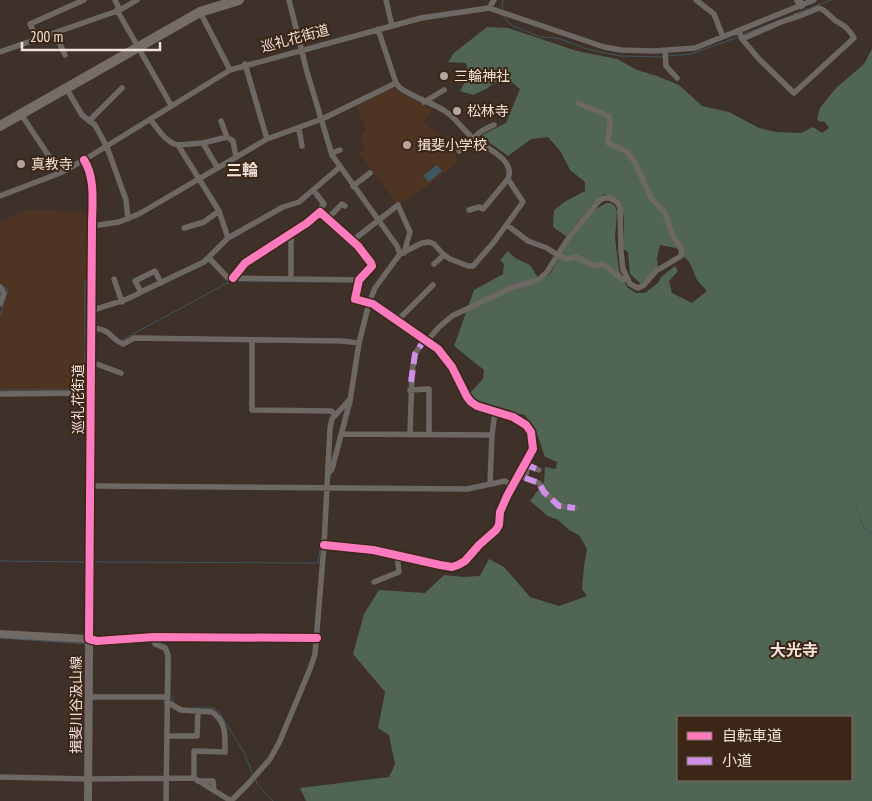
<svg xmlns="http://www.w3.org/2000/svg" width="872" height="801" font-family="'PT Sans Narrow','Noto Sans JP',sans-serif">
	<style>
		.built { fill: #4e3423 }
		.forest { fill: #506553; fill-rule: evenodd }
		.water { fill: #3c5862 }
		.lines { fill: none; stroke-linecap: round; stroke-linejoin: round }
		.stream { stroke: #3c5862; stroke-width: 1 }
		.street { stroke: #6e6864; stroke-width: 5.5 }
		.secondary { stroke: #716964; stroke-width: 8 }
		.highway { stroke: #776d67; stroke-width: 10 }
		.quiet { stroke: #ce8fe9; stroke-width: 6; stroke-dasharray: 12 6; stroke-linecap: butt }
		.cycleway-casing { stroke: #3b2618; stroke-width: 11 }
		.cycleway { stroke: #fd7abc; stroke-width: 8 }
		.poi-dot { fill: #b3a59c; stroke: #3b2618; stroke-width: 2 }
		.labels { text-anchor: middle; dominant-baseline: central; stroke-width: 4; stroke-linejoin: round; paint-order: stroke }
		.street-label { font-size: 14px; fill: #f2e3da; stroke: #3b2618 }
		.poi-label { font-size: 14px; fill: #f2e3da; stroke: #3b2618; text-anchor: start }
		.quarter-label { font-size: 16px; font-weight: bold; fill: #f2e3da; stroke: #3b2618 }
	</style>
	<rect width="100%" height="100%" fill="#3e3129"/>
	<!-- built -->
	<path class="built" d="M391,88L433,110L423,122L448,142L458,162L411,198L397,204L359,153L365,149L361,136L366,131L356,106Z
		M28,210L89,212L87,386L85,390L80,392L0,393V313L8,292L0,283V221Z"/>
	<!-- forest -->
	<path class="forest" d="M487,27L508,28L577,51L617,59L637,70L657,76L679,85L702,106L729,112L759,128L776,132L801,133L813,127L822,133L829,128L824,121L820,122L817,119L820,108L836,88L864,64L872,49V801H306L300,788L389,777L395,764L389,735L378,728L385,692L353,654L364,614L379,590L425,593L444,575L463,577L480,576L489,559L504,567L530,597L559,606L587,596L582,589L584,566L587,549L579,535L569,530L558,520L548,516L530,501L544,482L545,467L556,469L557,462L545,457L536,431L525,415L510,412L474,402L470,393L483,379L484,370L454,346L474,290L503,274L504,264L500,260L508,251L515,258L530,265L540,281L550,274L571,238L593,211L606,203H611L615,206L617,212L615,238L619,270L627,287L636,293H645L658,283L661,277L675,266L678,271L669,281L672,293L692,303L707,291L697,280L690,263L676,248L660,245L657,258L658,267L641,284L630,274L628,252L623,249C623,227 631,201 604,194L592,205L566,236L553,227L554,210L566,201L585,191V182L570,170L561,152L548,137L531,139L508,156L490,143L482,135L506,123L520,89L504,76L486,89L473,95L460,91L469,75L466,63L448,62L454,53ZM678,717H851V780H678Z"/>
	<!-- water -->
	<path class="water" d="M437,165L442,171L429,182L423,176Z"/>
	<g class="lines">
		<!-- stream -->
		<path class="stream" d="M502,9L503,0
			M797,13L831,0
			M502,15L511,25L540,37L557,38L587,49L620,56L663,57
			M783,19L793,15
			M744,34L770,24
			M667,56L691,54L738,37
			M236,281L320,282
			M0,315L8,290L3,286
			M122,340L231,281
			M0,390H73C79,390 82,389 85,383V282L87,278
			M856,507L864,528L872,534
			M328,543L364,546
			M0,561L87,562
			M94,562L318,563L321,542
			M0,638L87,644
			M158,642L167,646L170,653
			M103,643L152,641
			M171,657L170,695L174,702
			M193,708H213L219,712L245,754L253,775
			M255,778L257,784L273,801"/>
		<!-- street -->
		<path class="street" d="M115,0L120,10
			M289,0L307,72L332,155L397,246L400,254
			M696,0L714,14L723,37
			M489,8L494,0
			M117,10L171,105
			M200,12L230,70
			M392,26L421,18L489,8L604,47L621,50L654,51L695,48L814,0
			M739,31L742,39L759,59L794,93L854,38C849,29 845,26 836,21C830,17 827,11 819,8L797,17
			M55,33L65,55
			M37,39L30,24L84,0
			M742,39L781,22L797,17L796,16
			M665,51L666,66L677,78
			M0,52L120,10L137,0
			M245,64L267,139
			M66,88L82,115L95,125L107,147L126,200L128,219
			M424,102L444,90
			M21,114L60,173
			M150,119C157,128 166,143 178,145
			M89,121L122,88
			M299,129L302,146
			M227,137L233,141L236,157
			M203,143L227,137L221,121
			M459,151L470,145C475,133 483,130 494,125
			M332,153L340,150
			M217,167L203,143L178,145L219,211L228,238
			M353,186L370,173
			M314,191L324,204L317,213
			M0,196L60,173L84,160L230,70L392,26L386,0
			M469,210L479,207L483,209L508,179
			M327,219L342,204L345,206
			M507,225L528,241L547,248L559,256L567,259L576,257L594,266L603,264L622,279L628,280
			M92,226L119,222L139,214L267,139L322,119L396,83
			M184,228L204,222L219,211
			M289,235L291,238V279
			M352,241L398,205L410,232L404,253
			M209,258L228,278L359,280
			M434,264L444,255
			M233,278L245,263L307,223L320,212L358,246L371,263L372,266L359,280L355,299L373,304L438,349L452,367L467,397L471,402L477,406L513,417L526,425L531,432L533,449L507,496L500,512L499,525L496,530L479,545L465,561L458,565L452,567L440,565L373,550L324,545
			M114,279L122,302
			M0,287L4,293L0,304
			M141,292L135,281L155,271L161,283
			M91,311C108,304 126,302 141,292L204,262L228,238L283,207L299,202L340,167
			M398,320L433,285
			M91,328C113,329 108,338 123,344L134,338L342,341L359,343
			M252,340V410L331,411L335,414
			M427,341L439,327L452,316L511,288L538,280L547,272L569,237L599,201L604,198H610L617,202L620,207L621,252L623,269L630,284L638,288L644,285L656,271L681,256L682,249L672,234L665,213L652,199L634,161L627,152L608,143L610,121L609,116L578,103
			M91,362L121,373
			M410,390L429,389V435
			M0,394L91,393
			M342,434L492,435
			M410,435L412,372L415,354L425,339
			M527,466L539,470
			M328,474L332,469L350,401L359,343L369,303L375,288L394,262L400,254L422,243L429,242L434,244L443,254L450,259L468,266H473L494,242L523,202L508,179C516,159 485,148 473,138C463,130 456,118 445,111C431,102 414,98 400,88L396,83L378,29
			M522,477L525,478L528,466
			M525,478L539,483L544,492L559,506L575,508
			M490,483L492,435L495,412
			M90,486L467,489L505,481L513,486
			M374,582L399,572L397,555
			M154,637L155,644L165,648L168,655L166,801
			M89,639L97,641L154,637L317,638
			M88,697H167
			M167,702L181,710L212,712C227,722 225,736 225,752L194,751V778
			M167,736H197L198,711
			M0,777L88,779L194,778L231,801
			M198,781H213L214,791
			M231,801L248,784L270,759L279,743L310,669L315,654L324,545L330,428L332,419L350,399"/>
		<!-- secondary -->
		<path class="secondary" d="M798,0L801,5
			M84,160C96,179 92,205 92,226L88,801
			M0,634L89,639"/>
		<!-- highway -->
		<path class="highway" d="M0,126L200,12L239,0"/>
		<!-- quiet -->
		<path class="quiet" d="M411,382L415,354L425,339
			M525,464L539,470
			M525,478L539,483L544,492L559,506L575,508"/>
		<defs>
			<path id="cycleway" d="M84,160C96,179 92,205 92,226L89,639L97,641L154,637L317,638
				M233,278L245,263L307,223L320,212L358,246L371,263L372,266L359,280L355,299L373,304L438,349L452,367L467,397L471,402L477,406L513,417L526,425L531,432L533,449L507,496L500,512L499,525L496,530L479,545L465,561L458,565L452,567L440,565L373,550L324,545"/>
		</defs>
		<!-- cycleway casing -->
		<use href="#cycleway" class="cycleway-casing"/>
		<!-- cycleway -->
		<use href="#cycleway" class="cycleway"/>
	</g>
	<!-- markers -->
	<g class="poi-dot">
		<circle cx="444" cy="76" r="5"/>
		<circle cx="457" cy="111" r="5"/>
		<circle cx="407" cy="145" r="5"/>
		<circle cx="21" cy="164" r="5"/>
	</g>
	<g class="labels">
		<!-- street labels -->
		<g class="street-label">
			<text transform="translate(295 38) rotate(-15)">巡礼花街道</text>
			<text transform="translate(78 399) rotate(-90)">巡礼花街道</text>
			<text transform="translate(76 705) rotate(-90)">揖斐川谷汲山線</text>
		</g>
		<!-- poi labels -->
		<g class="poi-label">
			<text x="454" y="76">三輪神社</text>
			<text x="467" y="111">松林寺</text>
			<text x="417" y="145">揖斐小学校</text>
			<text x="31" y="164">真教寺</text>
		</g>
		<!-- quarter labels -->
		<g class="quarter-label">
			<text x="242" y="170">三輪</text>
			<text x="794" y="650">大光寺</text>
		</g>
	</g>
	<!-- legend -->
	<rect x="677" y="716" width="175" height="65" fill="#3b2618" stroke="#847266"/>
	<rect x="687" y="732" width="25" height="8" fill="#fd7abc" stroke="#847266"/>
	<text x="722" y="741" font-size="15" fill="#f2e3da">自転車道</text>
	<rect x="687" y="757" width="25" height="8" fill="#ce8fe9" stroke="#847266"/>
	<text x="722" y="766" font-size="15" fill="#f2e3da">小道</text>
	<!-- scale -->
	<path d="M22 42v8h138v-8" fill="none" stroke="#f2e3da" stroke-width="2.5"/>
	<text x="30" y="42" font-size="15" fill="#f2e3da" stroke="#3b2618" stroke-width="4" paint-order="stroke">200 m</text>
</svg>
